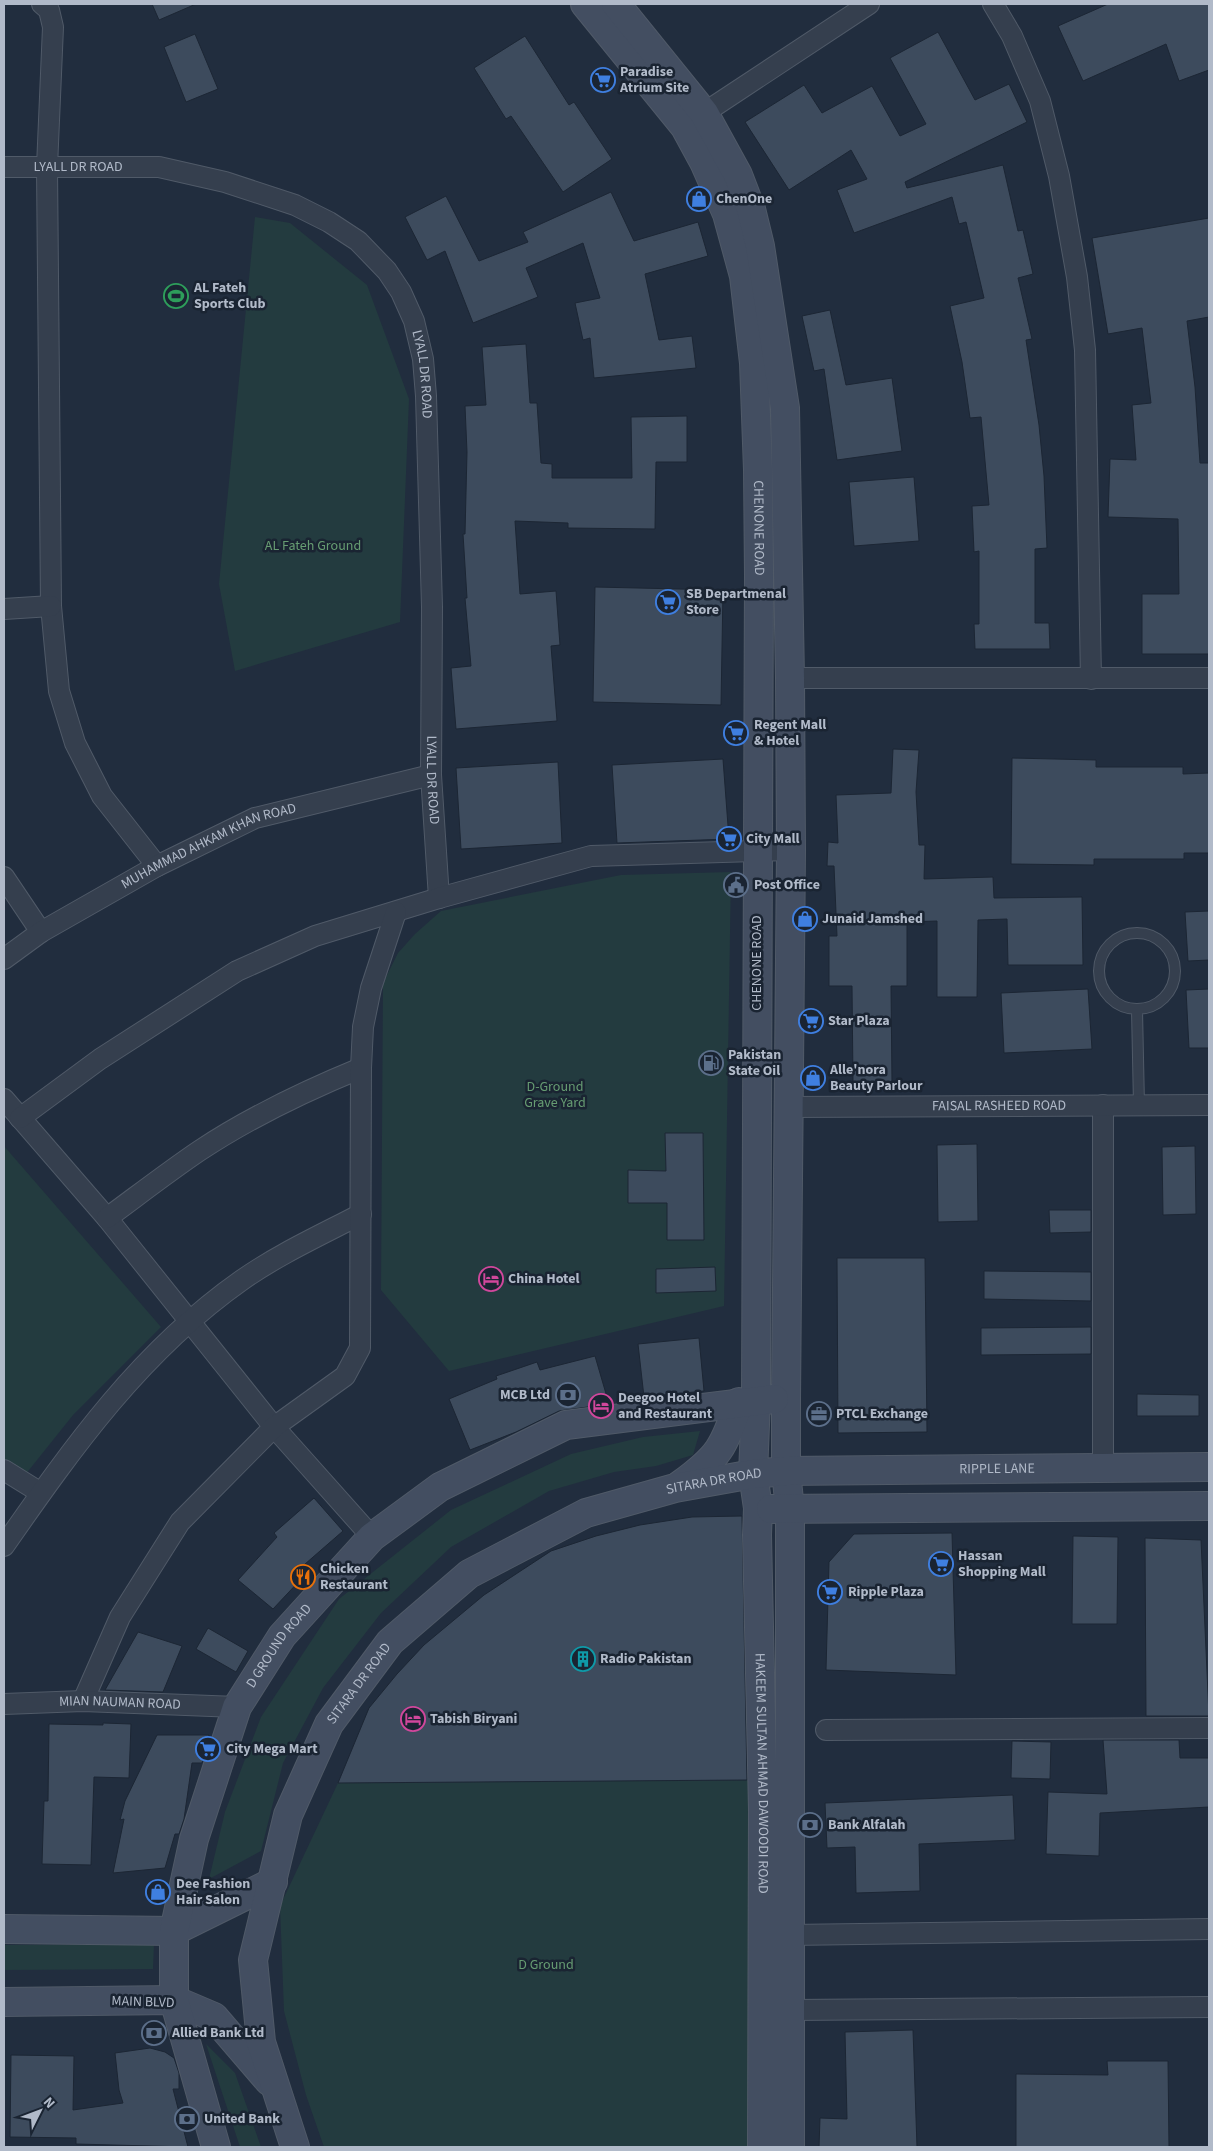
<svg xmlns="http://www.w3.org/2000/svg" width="1213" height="2151" font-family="'Source Sans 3',sans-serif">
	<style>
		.green { fill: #233b3f }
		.building { fill: #3d4b5d; stroke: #1c2634 }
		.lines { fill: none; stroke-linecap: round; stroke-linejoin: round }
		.lane-casing { stroke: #505a68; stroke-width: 12 }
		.street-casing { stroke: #505a68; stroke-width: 22 }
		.secondary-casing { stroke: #505a68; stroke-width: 30 }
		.lane { stroke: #353f4e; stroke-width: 10 }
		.street { stroke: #353f4e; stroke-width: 20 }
		.secondary { stroke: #434e61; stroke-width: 28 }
		.labels { text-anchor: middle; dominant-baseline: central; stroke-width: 5; stroke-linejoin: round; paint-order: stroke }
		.poi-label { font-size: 14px; font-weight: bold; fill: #b1bac9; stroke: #1a2432; text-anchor: start }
		.street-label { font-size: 14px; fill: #b1bac9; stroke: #1a2432 }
		.park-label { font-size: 14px; fill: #669c72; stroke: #1a2432 }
	</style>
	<rect width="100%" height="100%" fill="#212d3e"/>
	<!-- green -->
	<path class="green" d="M255,217L290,223L367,285L409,399L400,622L235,671L219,584Z
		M731,872L724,1306L449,1371L381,1290L383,983L398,953L415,934L441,911L621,875Z
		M4,1146L161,1327L73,1415L17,1485L4,1475Z
		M700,1431L693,1455L656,1466L614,1472L549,1491L451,1547L381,1613L323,1688L283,1763L261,1851L209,1879L225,1812L261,1717L339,1599L451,1510L571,1454L643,1437Z
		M758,1780V2147H324L306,2095L284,2011L280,1906L338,1783Z
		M154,1944L153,1969L4,1970V1945Z
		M206,2044L235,2073L261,2147H240Z"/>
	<!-- building -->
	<path class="building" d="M152,4H196L159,20Z
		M1108,4H1209V70L1179,81L1166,44L1083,81L1058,26Z
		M938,32L975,100L1009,84L1027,122L905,182L907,188L1003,165L1018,231L1023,230L1033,274L1018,278L1032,339L1026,340L1039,425L1044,476L1047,548L1035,549V623H1049L1050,649H975L974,624H979V551L974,552L972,506L989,505L981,417L970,418L962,362L950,306L984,298L966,222L959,224L952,197L854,233L837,190L867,179L851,150L789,190L745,122L804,85L822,113L872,86L900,136L926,124L890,58Z
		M195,34L218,89L186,102L164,47Z
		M525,36L569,105L574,102L612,159L563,192L511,116L506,119L474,68Z
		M611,192L634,241L698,222L708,256L645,274L659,340L692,336L696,368L594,378L590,338L583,340L575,303L600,298L583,243L526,268L538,297L473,323L445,251L427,260L405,217L446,196L479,261L528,242L523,232Z
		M1209,218V317L1187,321L1195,387L1200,463H1209V654H1142V594H1179L1178,519L1108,517L1110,459L1136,460L1132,405L1151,403L1142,328L1108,334L1092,238Z
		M830,310L846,385L892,378L902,451L837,460L824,369L814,371L802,316Z
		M526,344L530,403H537L541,463L552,464V478H632L631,417L687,416V462H656L655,529L568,528V523L515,521L520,594L556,591L560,645L551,646L557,721L456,729L451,668L471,666L465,598H467L463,534H465L467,452L465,406L486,405L482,347Z
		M914,477L919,541L854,546L849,482Z
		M595,587L723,590L721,705L593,702Z
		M893,749L919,750L916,792L919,845H925L924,879L993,877L994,898L1082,897L1083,965H1008L1007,919L978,920L977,997H937V921L907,922V986H891L892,1082H853L852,986H829V936H837L834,866H827L828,842L838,843L836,795L891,793Z
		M1012,758L1096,760V767H1183V774L1209,773V853H1184V859H1094V865L1011,864Z
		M723,759L729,839L617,843L612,765Z
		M558,762L562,843L461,849L456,768Z
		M1209,911V960L1188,961L1185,912Z
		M1088,989L1092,1049L1004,1053L1001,993Z
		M1209,989V1048H1189L1186,990Z
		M665,1133H703L704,1240H667V1203H628V1170L666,1171Z
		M977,1144L978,1221L938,1222L937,1145Z
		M1195,1146L1196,1214L1163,1215L1162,1147Z
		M1049,1210H1091V1232L1050,1233Z
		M837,1258H925L927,1432L838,1433Z
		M715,1267L716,1291L656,1293V1269Z
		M984,1271L1091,1272V1301L984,1299Z
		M1091,1327V1354L981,1355V1328Z
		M699,1338L704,1391L644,1397L638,1344Z
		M595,1356L609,1404L559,1411L516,1432L470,1450L449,1399L497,1379L496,1376L537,1362L540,1370Z
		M1137,1394L1199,1395V1416H1137Z
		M314,1498L343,1531L297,1571L303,1577L273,1609L238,1580L277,1537L274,1533Z
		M742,1516L747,1780L338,1783L369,1708L397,1674L424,1645L484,1595L551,1551L596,1536L640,1525L692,1517Z
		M952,1533L956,1675L826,1670L829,1562L854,1534Z
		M1073,1536L1118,1537L1117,1624H1072Z
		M1145,1538L1201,1540L1209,1716H1146Z
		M208,1628L248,1651L236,1672L196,1649Z
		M138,1632L182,1646L163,1692L105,1690Z
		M103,1723L131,1724L129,1778L94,1777L91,1865L42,1864L44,1801H48L49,1724L103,1725Z
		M157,1735H209L202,1763H192L184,1819L179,1834H175L165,1868L113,1873L124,1819L120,1820L125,1801Z
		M1103,1740H1179L1180,1758H1209V1807L1100,1813L1099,1856L1046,1854L1048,1792L1107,1794Z
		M1012,1741L1051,1742L1050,1779L1011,1778Z
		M1013,1795L1015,1840L919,1844L920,1891L856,1893L855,1847L827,1848L825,1803Z
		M913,2030L917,2147H819L820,2118L847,2119L845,2032Z
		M150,2048L165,2052L174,2058L179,2073V2089H173L188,2147L76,2144V2138L10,2137L11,2055L74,2056L73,2110L123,2103L119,2090L115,2053Z
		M1107,2061H1168L1169,2147H1016V2074L1108,2075Z"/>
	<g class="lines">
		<defs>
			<path id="lane" d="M1099 971a38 38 0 1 1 76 0a38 38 0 1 1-76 0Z
				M1137,1010L1139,1105"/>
			<g id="street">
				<path d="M42,4L49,10L53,27L47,167L51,606L59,691L75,743L102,796L157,866"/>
				<path d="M993,4L1012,36L1040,101L1059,176L1077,277L1085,350L1091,679"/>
				<path d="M704,113L869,4"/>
				<path id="s1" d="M4,167H159L225,182L295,205L329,222L358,241L387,271L401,292L414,321L423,359L426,396L432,607L431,775L439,898"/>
				<path d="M4,609L51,606"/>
				<path d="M790,678H1209"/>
				<path d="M4,877L41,932"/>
				<path id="s2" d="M4,959L41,932L157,866L255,818L431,775"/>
				<path d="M4,1099L107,1218L274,1427L372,1537"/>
				<path d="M1103,1105V1467"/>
				<path id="s3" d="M788,1107L1209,1105"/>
				<path d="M20,1118L100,1059L237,971L315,936L439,898L591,856L791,850"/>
				<path d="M107,1218C137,1196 168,1172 199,1151C250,1117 305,1091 361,1068"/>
				<path d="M4,1470L41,1493"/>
				<path d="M4,1546C73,1447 141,1351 242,1280C279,1254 321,1235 361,1214"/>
				<path d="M83,1701L120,1617L180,1522L274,1427L345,1376L360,1348L361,1068L363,1027L371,988L396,912"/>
				<path id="s4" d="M4,1704L83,1701L237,1707"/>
				<path d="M826,1730L1209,1728"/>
				<path d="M790,1935L1209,1929"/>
				<path d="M791,2010L1209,2007"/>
			</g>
			<g id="secondary">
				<path id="s5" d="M585,4L685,127L704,162L727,214L744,276L754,363L758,470L759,574L756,1400L753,1474L758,1508L757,1535L763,1810L762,2147"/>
				<path d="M616,4L704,113L738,175L751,209L760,246L785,408L790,678L791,850L786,1398V1471L790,1510V2147"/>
				<path d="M680,1485C720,1456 723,1448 739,1402"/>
				<path d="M771,1509L1209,1506"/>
				<path d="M4,1929L174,1931L273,1882"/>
				<path d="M4,2002L174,2000L214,2017L269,2081"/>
				<path id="s6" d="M216,2147L174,2000V1931L194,1839L237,1707L282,1636L372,1537L440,1487L566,1425L774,1399"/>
				<path id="s7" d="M295,2147L261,2042L253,1960L288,1815L329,1724L390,1642L469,1574L586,1513L675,1488L753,1474L786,1471L1209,1467"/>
			</g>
		</defs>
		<!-- lane casing -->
		<use href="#lane" class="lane-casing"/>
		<!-- street casing -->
		<use href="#street" class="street-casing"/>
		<!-- secondary casing -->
		<use href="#secondary" class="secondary-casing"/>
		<!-- lane -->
		<use href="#lane" class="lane"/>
		<!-- street -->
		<use href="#street" class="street"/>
		<!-- secondary -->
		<use href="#secondary" class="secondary"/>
	</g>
	<!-- icons -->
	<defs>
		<symbol id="supermarket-ring" viewBox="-11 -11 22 22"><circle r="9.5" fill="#1a2432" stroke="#3f7fe0" stroke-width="1.5"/><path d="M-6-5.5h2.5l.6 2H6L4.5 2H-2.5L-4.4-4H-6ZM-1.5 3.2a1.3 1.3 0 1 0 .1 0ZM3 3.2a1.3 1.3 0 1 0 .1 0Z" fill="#3f7fe0"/></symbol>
		<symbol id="shop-ring" viewBox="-11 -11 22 22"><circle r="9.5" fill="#1a2432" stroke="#3f7fe0" stroke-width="1.5"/><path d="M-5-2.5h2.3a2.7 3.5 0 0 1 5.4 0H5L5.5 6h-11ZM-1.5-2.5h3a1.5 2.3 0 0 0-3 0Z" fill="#3f7fe0"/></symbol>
		<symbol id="stadium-ring" viewBox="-11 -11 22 22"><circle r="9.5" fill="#1a2432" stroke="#2e9e5b" stroke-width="1.5"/><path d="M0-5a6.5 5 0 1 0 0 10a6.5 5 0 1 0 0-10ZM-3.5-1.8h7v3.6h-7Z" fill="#2e9e5b"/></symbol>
		<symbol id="civic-ring" viewBox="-11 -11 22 22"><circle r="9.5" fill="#1a2432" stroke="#5c6f8a" stroke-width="1.5"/><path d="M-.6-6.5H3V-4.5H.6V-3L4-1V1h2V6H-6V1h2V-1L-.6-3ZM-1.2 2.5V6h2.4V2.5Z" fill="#5c6f8a"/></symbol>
		<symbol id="fuel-ring" viewBox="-11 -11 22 22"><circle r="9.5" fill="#1a2432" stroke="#5c6f8a" stroke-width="1.5"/><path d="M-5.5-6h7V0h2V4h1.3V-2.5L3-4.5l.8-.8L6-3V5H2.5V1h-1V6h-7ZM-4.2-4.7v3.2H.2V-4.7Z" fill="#5c6f8a"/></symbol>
		<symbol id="hotel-ring" viewBox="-11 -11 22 22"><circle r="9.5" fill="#1a2432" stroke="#d1479c" stroke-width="1.5"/><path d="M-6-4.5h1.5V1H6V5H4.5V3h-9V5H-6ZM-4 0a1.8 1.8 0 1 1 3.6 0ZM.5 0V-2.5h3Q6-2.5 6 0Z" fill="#d1479c"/></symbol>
		<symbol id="bank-ring" viewBox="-11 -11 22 22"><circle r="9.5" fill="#1a2432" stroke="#5c6f8a" stroke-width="1.5"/><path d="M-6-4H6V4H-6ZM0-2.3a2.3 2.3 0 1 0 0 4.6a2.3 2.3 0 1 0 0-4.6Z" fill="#5c6f8a"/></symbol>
		<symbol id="office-ring" viewBox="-11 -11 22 22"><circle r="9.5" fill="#1a2432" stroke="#5c6f8a" stroke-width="1.5"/><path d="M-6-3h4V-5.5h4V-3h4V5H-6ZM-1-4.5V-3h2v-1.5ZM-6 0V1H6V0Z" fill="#5c6f8a"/></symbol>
		<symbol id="restaurant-ring" viewBox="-11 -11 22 22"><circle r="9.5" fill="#1a2432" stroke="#e8710a" stroke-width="1.5"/><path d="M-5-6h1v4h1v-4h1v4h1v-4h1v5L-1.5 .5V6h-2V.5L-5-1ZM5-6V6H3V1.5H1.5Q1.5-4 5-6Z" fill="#e8710a"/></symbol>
		<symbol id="building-ring" viewBox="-11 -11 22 22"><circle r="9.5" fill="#1a2432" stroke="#0f9aa8" stroke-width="1.5"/><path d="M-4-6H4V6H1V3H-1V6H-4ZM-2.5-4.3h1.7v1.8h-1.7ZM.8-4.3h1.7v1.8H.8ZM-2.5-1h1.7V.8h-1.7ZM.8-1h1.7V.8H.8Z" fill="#0f9aa8"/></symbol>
	</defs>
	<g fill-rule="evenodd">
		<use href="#supermarket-ring" x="589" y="66" width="28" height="28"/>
		<use href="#shop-ring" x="685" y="185" width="28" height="28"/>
		<use href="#stadium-ring" x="162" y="282" width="28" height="28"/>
		<use href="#supermarket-ring" x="654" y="588" width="28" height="28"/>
		<use href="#supermarket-ring" x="722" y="719" width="28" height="28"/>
		<use href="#supermarket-ring" x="715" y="825" width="28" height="28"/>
		<use href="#civic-ring" x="722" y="871" width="28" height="28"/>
		<use href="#shop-ring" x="791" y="905" width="28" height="28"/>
		<use href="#supermarket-ring" x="797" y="1007" width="28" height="28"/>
		<use href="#fuel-ring" x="697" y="1049" width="28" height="28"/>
		<use href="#shop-ring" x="799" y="1064" width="28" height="28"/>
		<use href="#hotel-ring" x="477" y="1265" width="28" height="28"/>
		<use href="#bank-ring" x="554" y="1381" width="28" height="28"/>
		<use href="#hotel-ring" x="587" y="1392" width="28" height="28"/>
		<use href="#office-ring" x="805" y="1400" width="28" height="28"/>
		<use href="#supermarket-ring" x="927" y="1550" width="28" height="28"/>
		<use href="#restaurant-ring" x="289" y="1563" width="28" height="28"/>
		<use href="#supermarket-ring" x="816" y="1578" width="28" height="28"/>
		<use href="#building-ring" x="569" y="1645" width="28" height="28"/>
		<use href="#hotel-ring" x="399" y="1705" width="28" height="28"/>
		<use href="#supermarket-ring" x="194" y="1735" width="28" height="28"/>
		<use href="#bank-ring" x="796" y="1811" width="28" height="28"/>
		<use href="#shop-ring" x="144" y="1878" width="28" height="28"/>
		<use href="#bank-ring" x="140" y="2019" width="28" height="28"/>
		<use href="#bank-ring" x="173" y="2105" width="28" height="28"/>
	</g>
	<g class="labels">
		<!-- poi labels -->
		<g class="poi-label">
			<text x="620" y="72">Paradise<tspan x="620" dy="16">Atrium Site</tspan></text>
			<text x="716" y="199">ChenOne</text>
			<text x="194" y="288">AL Fateh<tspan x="194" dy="16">Sports Club</tspan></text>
			<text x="686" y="594">SB Departmenal<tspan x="686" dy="16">Store</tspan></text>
			<text x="754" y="725">Regent Mall<tspan x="754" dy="16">&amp; Hotel</tspan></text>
			<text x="746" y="839">City Mall</text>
			<text x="754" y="885">Post Office</text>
			<text x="822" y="919">Junaid Jamshed</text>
			<text x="828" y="1021">Star Plaza</text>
			<text x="728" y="1055">Pakistan<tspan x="728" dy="16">State Oil</tspan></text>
			<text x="830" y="1070">Alle'nora<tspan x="830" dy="16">Beauty Parlour</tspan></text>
			<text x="508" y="1279">China Hotel</text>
			<text x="550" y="1395" text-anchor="end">MCB Ltd</text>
			<text x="618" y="1398">Deegoo Hotel<tspan x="618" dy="16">and Restaurant</tspan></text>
			<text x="836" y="1414">PTCL Exchange</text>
			<text x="958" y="1556">Hassan<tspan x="958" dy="16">Shopping Mall</tspan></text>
			<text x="320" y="1569">Chicken<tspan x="320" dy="16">Restaurant</tspan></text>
			<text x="848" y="1592">Ripple Plaza</text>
			<text x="600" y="1659">Radio Pakistan</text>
			<text x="430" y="1719">Tabish Biryani</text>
			<text x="226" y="1749">City Mega Mart</text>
			<text x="828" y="1825">Bank Alfalah</text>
			<text x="176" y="1884">Dee Fashion<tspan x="176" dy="16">Hair Salon</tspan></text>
			<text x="172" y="2033">Allied Bank Ltd</text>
			<text x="204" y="2119">United Bank</text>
		</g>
		<!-- street labels -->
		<g class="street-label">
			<text stroke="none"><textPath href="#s1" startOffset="74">LYALL DR ROAD</textPath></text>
			<text stroke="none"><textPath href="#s1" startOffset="522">LYALL DR ROAD</textPath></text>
			<text stroke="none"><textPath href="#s5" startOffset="572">CHENONE ROAD</textPath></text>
			<text stroke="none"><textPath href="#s1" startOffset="928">LYALL DR ROAD</textPath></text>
			<text stroke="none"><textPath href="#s2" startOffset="235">MUHAMMAD AHKAM KHAN ROAD</textPath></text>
			<text transform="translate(757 963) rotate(-90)">CHENONE ROAD</text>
			<text stroke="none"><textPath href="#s3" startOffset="211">FAISAL RASHEED ROAD</textPath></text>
			<text stroke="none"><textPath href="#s7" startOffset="1196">RIPPLE LANE</textPath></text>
			<text stroke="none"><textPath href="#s7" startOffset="912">SITARA DR ROAD</textPath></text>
			<text stroke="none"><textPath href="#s6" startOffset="529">D GROUND ROAD</textPath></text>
			<text stroke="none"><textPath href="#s7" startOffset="492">SITARA DR ROAD</textPath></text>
			<text stroke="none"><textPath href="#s4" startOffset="116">MIAN NAUMAN ROAD</textPath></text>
			<text stroke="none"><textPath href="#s5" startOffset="1818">HAKEEM SULTAN AHMAD DAWOODI ROAD</textPath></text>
			<text transform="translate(143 2002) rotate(2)">MAIN BLVD</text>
		</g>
		<!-- park labels -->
		<g class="park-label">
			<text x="313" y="546">AL Fateh Ground</text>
			<text x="555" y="1087">D-Ground<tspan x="555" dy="16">Grave Yard</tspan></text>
			<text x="546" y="1965">D Ground</text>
		</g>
	</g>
	<!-- border -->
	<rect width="1213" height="2151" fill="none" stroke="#b1bac9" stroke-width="10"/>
	<!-- north arrow -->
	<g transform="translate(40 2111) rotate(48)" stroke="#1a2432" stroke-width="4" paint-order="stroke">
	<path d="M0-4L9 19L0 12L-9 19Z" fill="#b1bac9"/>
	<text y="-8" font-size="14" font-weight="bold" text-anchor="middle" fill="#b1bac9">N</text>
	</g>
</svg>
